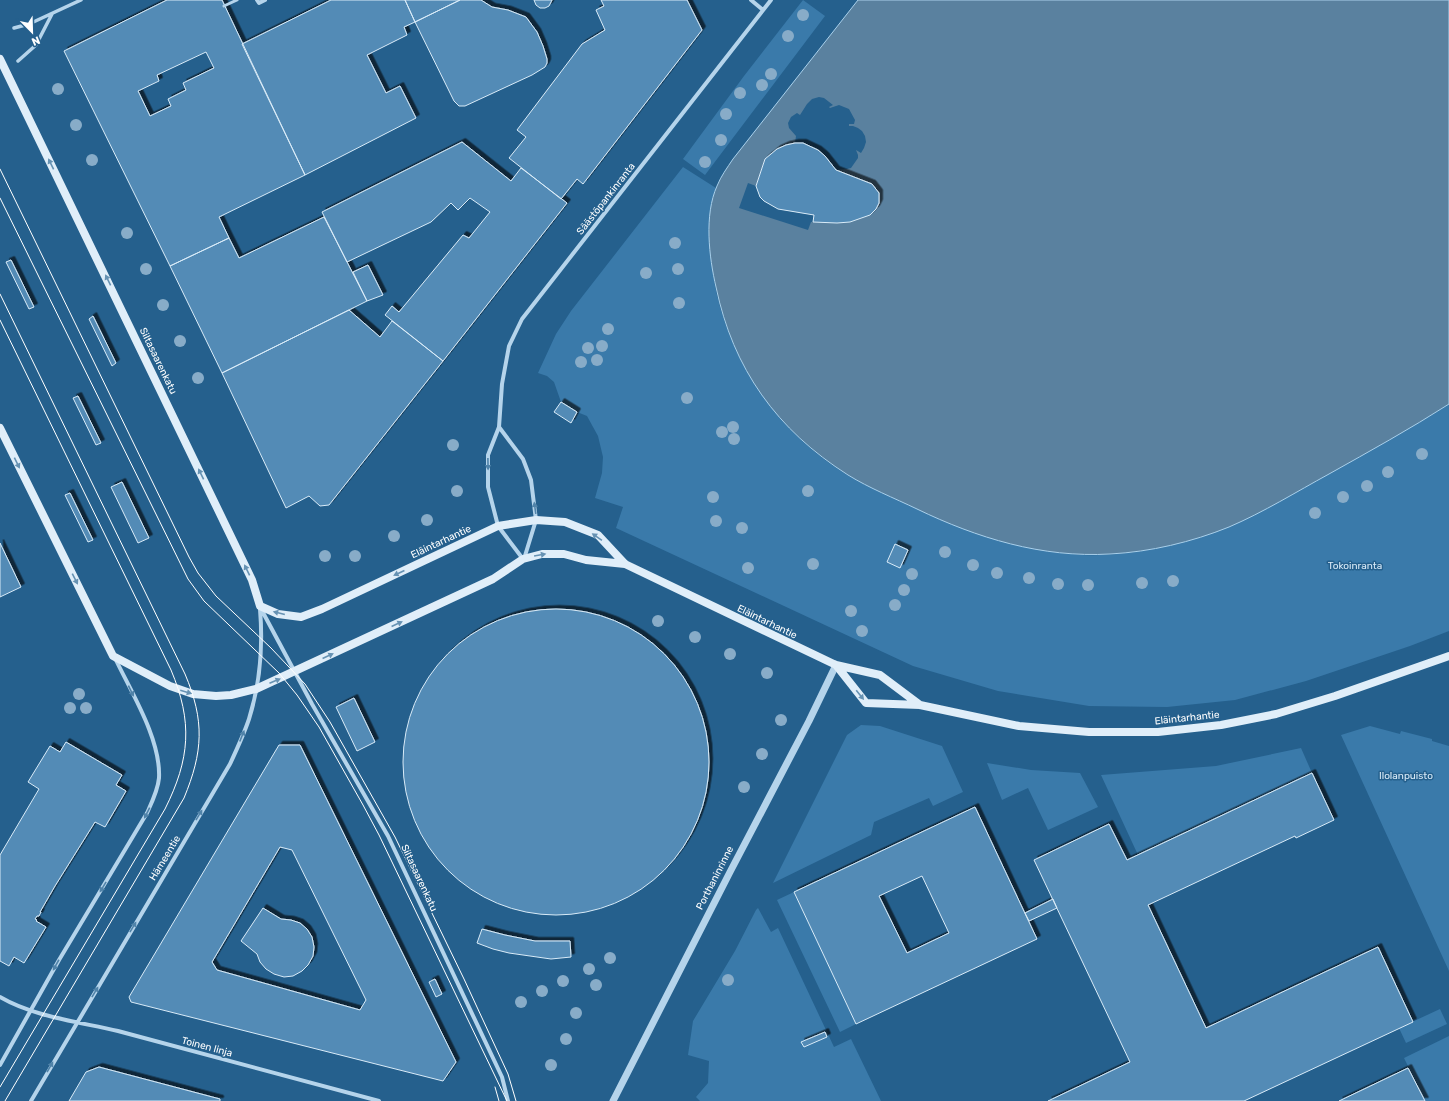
<svg xmlns="http://www.w3.org/2000/svg" width="1449" height="1101" font-family="Rubik,sans-serif">
	<style>
		.green { fill: #3a7aaa }
		.water { fill: #5a819f; stroke: #a9d0eb }
		.pier { fill: #25608d }
		.building { fill: #528bb6; stroke: #d9ebf8; fill-rule: evenodd; filter: url(#shadow) }
		.lines { fill: none; stroke-linecap: round; stroke-linejoin: round }
		.service { stroke: #b5d4eb; stroke-width: 3 }
		.pedestrian { stroke: #b5d4eb; stroke-width: 3.5 }
		.minor { stroke: #b5d4eb; stroke-width: 4 }
		.tertiary { stroke: #b5d4eb; stroke-width: 7 }
		.secondary { stroke: #e0eef9; stroke-width: 8 }
		.tram { stroke: #fff; stroke-width: 1 }
		.tree { fill: #88acc8 }
		.oneway { fill: #6692b3 }
		.oneway2 { fill: #5083a9 }
		.labels { text-anchor: middle; dominant-baseline: central; stroke-width: 3; stroke-linejoin: round; paint-order: stroke }
		.street-label { font-size: 10px; fill: #fff; stroke: #25608d }
		.park-label { font-size: 10px; fill: #d9ebf8; stroke: #25608d }
	</style>
	<defs>
		<filter id="shadow"><feDropShadow dx="3.5" dy="-3.5" stdDeviation="0" flood-color="#0009"/></filter>
	</defs>
	<rect width="100%" height="100%" fill="#25608d"/>
	<!-- green -->
	<path class="green" d="M803,0L825,16L705,175L683,159L744,76Z
		M683,167L716,188C707,223 709,259 717,295C735,371 782,435 849,476C869,487 890,496 911,506C966,532 1021,551 1082,555C1125,557 1169,547 1210,534L1430,416L1449,404V631L1410,646L1306,681L1235,700L1167,707L1089,706L998,691L913,666L616,528L623,507L595,498L602,473L603,457L598,436L587,416L577,412L561,402L554,382L547,376L538,373L556,334L571,311Z
		M861,725L880,726L942,746L963,792L933,806L929,798L874,822L871,835L773,883L847,735Z
		M1370,726L1400,734L1401,731L1432,739V741L1449,746V971L1341,735Z
		M1301,748L1312,773L1138,855L1101,775L1216,766Z
		M987,763L1031,770L1080,773L1098,807L1048,830L1028,788L1002,800Z
		M794,892L856,1024L840,1032L777,900Z
		M758,908L771,932L778,928L834,1047L851,1039L881,1101H700L696,1097L708,1083L709,1061L688,1055L693,1021L735,951L756,910Z
		M1440,1009L1447,1024L1406,1043L1399,1028Z
		M1449,1036V1101H1425L1404,1058Z"/>
	<!-- water -->
	<path class="water" d="M858,0H1449V404C1410,429 1370,451 1329,474C1296,492 1264,512 1229,527C1192,542 1150,552 1110,554C1042,558 977,538 917,509C894,498 869,488 848,475C777,430 733,369 716,287C709,257 704,215 717,186C721,176 727,168 733,159Z"/>
	<!-- pier -->
	<path class="pier" d="M819,97L824,98L833,105L829,107L830,108L839,105L849,109L855,120L854,124H849V126H853L858,128L862,131L865,136L866,142L864,148L861,153L856,150L858,155V158L851,168L847,169L836,170L825,156L818,150L803,143H795L796,136L789,128L788,123L791,117L797,113L800,115L807,104L812,99Z
		M748,183L756,186L760,197L764,201L778,209L814,215L813,222H811L808,230L739,208Z"/>
	<!-- building -->
	<path class="building" d="M167,0H222L305,175L219,217L229,238L170,266L64,51ZM206,52L214,68L183,83L186,90L168,99L171,106L150,116L138,91L159,81L157,75Z
		M331,0H405L415,22L404,27L407,35L367,55L386,93L400,86L416,118L305,175L242,44Z
		M405,0H460L415,22Z
		M460,0H481L492,7L508,10L526,17L537,32L543,46L547,59V63L545,67L532,75L465,106H459L454,101L415,22Z
		M534,0H552L549,6L545,8H540L536,5Z
		M601,0H687L702,30L583,184L577,179L561,199L509,158L526,137L517,130L582,44L605,30L596,10L604,6Z
		M462,142L511,181L521,168L567,203L443,361L385,315L392,306L399,312L463,235L469,238L490,212L470,198L458,210L451,203L431,222L347,262L322,212Z
		M795,143H803L818,150L825,156L836,170L872,184L879,193V203L876,209L870,215L850,222L837,223L813,222L814,215L778,209L764,201L760,197L756,186L765,159L777,149L786,145Z
		M324,217L367,301L222,373L170,266L229,238L239,258Z
		M11,260L34,307L29,309L6,262Z
		M368,265L383,295L367,301L353,272Z
		M349,310L380,337L392,321L443,361L329,505L320,506L309,496L286,508L222,373Z
		M93,316L116,363L112,366L89,319Z
		M78,396L101,443L96,445L73,398Z
		M561,402L577,412L571,423L554,412Z
		M122,482L149,538L138,543L111,487Z
		M70,493L93,540L88,542L65,495Z
		M0,543L21,587L0,597Z
		M895,544L908,550L900,568L887,562Z
		M403 762a153 153 0 1 1 306 0a153 153 0 1 1-306 0Z
		M354,698L375,742L357,751L336,707Z
		M66,742L122,775L116,785L126,791L105,827L95,822L55,886L40,912H41L39,916H37L35,919L37,920L36,921L46,927L24,963L14,957L9,966L0,961V855L39,789L28,782L50,746L60,752Z
		M279,745H300L456,1062L443,1081L131,1002L129,997ZM280,847L292,850L366,1000L360,1010L217,970L212,962Z
		M1312,773L1334,820L1296,838L1295,836L1148,905L1206,1028L1378,947L1413,1022L1244,1101H1048L1130,1062L1034,860L1109,824L1127,860Z
		M975,807L1037,939L856,1024L794,892ZM922,876L949,933L907,953L879,896Z
		M1053,899L1057,908L1029,921L1025,913Z
		M263,908L281,919L291,920L300,923L307,929L312,937L314,947L313,956L308,965L302,971L293,976L284,977L274,974L266,969L260,962L257,954L241,941Z
		M482,929L505,935L535,941H570L571,957L551,959L509,953L493,949L477,943Z
		M435,979L442,994L436,997L429,982Z
		M825,1032L827,1037L804,1047L801,1042Z
		M99,1067L220,1099V1101H69L86,1072Z
		M1408,1068L1425,1101H1339Z"/>
	<g class="lines">
		<!-- service -->
		<path class="service" d="M224,6L237,0"/>
		<!-- pedestrian -->
		<path class="pedestrian" d="M14,28L29,24L81,0
			M18,61L36,45L52,14"/>
		<!-- minor -->
		<path class="minor" d="M257,0L259,3L265,0
			M751,0L763,10
			M499,427L523,459L531,480L536,520L524,559
			M523,559L498,526L488,487V455L499,427L502,384L509,346L522,319L771,0
			M260,607L312,704L388,836L502,1077L508,1101
			M0,997C34,1017 80,1022 118,1031L379,1101
			M0,1065L59,960L147,813C152,802 158,790 159,778C161,739 131,692 115,658
			M31,1101L230,764C237,749 244,734 249,719C260,684 263,645 260,609"/>
		<!-- tertiary -->
		<path class="tertiary" d="M613,1101L730,872L809,721L836,665"/>
		<!-- secondary -->
		<path class="secondary" d="M0,59L252,580L260,606L278,614L301,617L322,609L498,526L536,520L565,522L598,535L625,564L836,665L880,675L920,705
			M0,428L113,656L170,686L193,694L216,696L231,695L256,689L493,579L523,559L542,554H564L586,560L625,564
			M836,665L866,703L920,705L1019,726L1089,732H1158L1221,725L1276,714L1335,696L1449,656"/>
		<!-- tram -->
		<path class="tram" d="M0,169L189,557L198,573L216,596L271,648L305,684L330,722L395,837L464,979L508,1074L516,1101
			M0,198L188,579L204,601L279,673L297,695L319,727L363,805L379,835L507,1101
			M0,294L185,674C205,721 203,752 184,798L5,1101
			M0,320L171,670C193,722 190,759 165,809L0,1087
			M495,1087L499,1101"/>
	</g>
	<!-- trees -->
	<g class="tree">
		<circle cx="803" cy="15" r="6"/>
		<circle cx="788" cy="36" r="6"/>
		<circle cx="771" cy="74" r="6"/>
		<circle cx="762" cy="85" r="6"/>
		<circle cx="58" cy="89" r="6"/>
		<circle cx="740" cy="93" r="6"/>
		<circle cx="726" cy="114" r="6"/>
		<circle cx="76" cy="125" r="6"/>
		<circle cx="721" cy="140" r="6"/>
		<circle cx="92" cy="160" r="6"/>
		<circle cx="705" cy="162" r="6"/>
		<circle cx="127" cy="233" r="6"/>
		<circle cx="675" cy="243" r="6"/>
		<circle cx="146" cy="269" r="6"/>
		<circle cx="678" cy="269" r="6"/>
		<circle cx="646" cy="273" r="6"/>
		<circle cx="679" cy="303" r="6"/>
		<circle cx="163" cy="305" r="6"/>
		<circle cx="608" cy="329" r="6"/>
		<circle cx="180" cy="341" r="6"/>
		<circle cx="602" cy="346" r="6"/>
		<circle cx="588" cy="348" r="6"/>
		<circle cx="597" cy="360" r="6"/>
		<circle cx="581" cy="362" r="6"/>
		<circle cx="198" cy="378" r="6"/>
		<circle cx="687" cy="398" r="6"/>
		<circle cx="733" cy="427" r="6"/>
		<circle cx="722" cy="432" r="6"/>
		<circle cx="734" cy="439" r="6"/>
		<circle cx="453" cy="445" r="6"/>
		<circle cx="1422" cy="454" r="6"/>
		<circle cx="1388" cy="472" r="6"/>
		<circle cx="1367" cy="486" r="6"/>
		<circle cx="457" cy="491" r="6"/>
		<circle cx="808" cy="491" r="6"/>
		<circle cx="713" cy="497" r="6"/>
		<circle cx="1343" cy="497" r="6"/>
		<circle cx="1315" cy="513" r="6"/>
		<circle cx="427" cy="520" r="6"/>
		<circle cx="716" cy="521" r="6"/>
		<circle cx="742" cy="528" r="6"/>
		<circle cx="394" cy="536" r="6"/>
		<circle cx="945" cy="552" r="6"/>
		<circle cx="325" cy="556" r="6"/>
		<circle cx="355" cy="556" r="6"/>
		<circle cx="813" cy="564" r="6"/>
		<circle cx="973" cy="565" r="6"/>
		<circle cx="748" cy="568" r="6"/>
		<circle cx="997" cy="573" r="6"/>
		<circle cx="912" cy="574" r="6"/>
		<circle cx="1029" cy="578" r="6"/>
		<circle cx="1173" cy="581" r="6"/>
		<circle cx="1142" cy="583" r="6"/>
		<circle cx="1058" cy="584" r="6"/>
		<circle cx="1088" cy="585" r="6"/>
		<circle cx="904" cy="590" r="6"/>
		<circle cx="895" cy="605" r="6"/>
		<circle cx="851" cy="611" r="6"/>
		<circle cx="658" cy="621" r="6"/>
		<circle cx="862" cy="631" r="6"/>
		<circle cx="695" cy="637" r="6"/>
		<circle cx="730" cy="654" r="6"/>
		<circle cx="767" cy="673" r="6"/>
		<circle cx="79" cy="694" r="6"/>
		<circle cx="70" cy="708" r="6"/>
		<circle cx="86" cy="708" r="6"/>
		<circle cx="781" cy="720" r="6"/>
		<circle cx="762" cy="754" r="6"/>
		<circle cx="744" cy="787" r="6"/>
		<circle cx="610" cy="958" r="6"/>
		<circle cx="589" cy="969" r="6"/>
		<circle cx="728" cy="980" r="6"/>
		<circle cx="563" cy="981" r="6"/>
		<circle cx="596" cy="985" r="6"/>
		<circle cx="542" cy="991" r="6"/>
		<circle cx="521" cy="1002" r="6"/>
		<circle cx="576" cy="1013" r="6"/>
		<circle cx="566" cy="1039" r="6"/>
		<circle cx="551" cy="1065" r="6"/>
	</g>
	<!-- one-way arrows -->
	<defs><path id="oneway-solid" d="M-6-.8H1V-3.2L6.5 0L1 3.2V.8H-6Z"/></defs>
	<g class="oneway">
		<use href="#oneway-solid" transform="translate(51 164) rotate(-116)"/>
		<use href="#oneway-solid" transform="translate(108 280) rotate(-116)"/>
		<use href="#oneway-solid" transform="translate(17 463) rotate(64)"/>
		<use href="#oneway-solid" transform="translate(201 474) rotate(-116)"/>
		<use href="#oneway-solid" transform="translate(597 537) rotate(-145)"/>
		<use href="#oneway-solid" transform="translate(540 555) rotate(-10)"/>
		<use href="#oneway-solid" transform="translate(247 570) rotate(-116)"/>
		<use href="#oneway-solid" transform="translate(399 573) rotate(155)"/>
		<use href="#oneway-solid" transform="translate(75 579) rotate(63)"/>
		<use href="#oneway-solid" transform="translate(279 613) rotate(-166)"/>
		<use href="#oneway-solid" transform="translate(397 624) rotate(-25)"/>
		<use href="#oneway-solid" transform="translate(328 656) rotate(-25)"/>
		<use href="#oneway-solid" transform="translate(275 681) rotate(-23)"/>
		<use href="#oneway-solid" transform="translate(186 692) rotate(16)"/>
		<use href="#oneway-solid" transform="translate(860 695) rotate(51)"/>
	</g>
	<g class="oneway2">
		<use href="#oneway-solid" transform="translate(488 464) rotate(89)"/>
		<use href="#oneway-solid" transform="translate(535 508) rotate(-98)"/>
		<use href="#oneway-solid" transform="translate(131 691) rotate(64)"/>
		<use href="#oneway-solid" transform="translate(242 736) rotate(-68)"/>
		<use href="#oneway-solid" transform="translate(147 813) rotate(117)"/>
		<use href="#oneway-solid" transform="translate(199 815) rotate(-59)"/>
		<use href="#oneway-solid" transform="translate(103 887) rotate(121)"/>
		<use href="#oneway-solid" transform="translate(133 927) rotate(-59)"/>
		<use href="#oneway-solid" transform="translate(56 965) rotate(119)"/>
		<use href="#oneway-solid" transform="translate(95 992) rotate(-59)"/>
		<use href="#oneway-solid" transform="translate(50 1067) rotate(-60)"/>
	</g>
	<g class="labels">
		<!-- street labels -->
		<g class="street-label">
			<text transform="translate(606 199) rotate(-52)">Säästöpankinranta</text>
			<text transform="translate(158 361) rotate(64)">Siltasaarenkatu</text>
			<text transform="translate(441 542) rotate(-25)">Eläintarhantie</text>
			<text transform="translate(767 622) rotate(26)">Eläintarhantie</text>
			<text transform="translate(1187 718) rotate(-6)">Eläintarhantie</text>
			<text transform="translate(165 858) rotate(-59)">Hämeentie</text>
			<text transform="translate(419 878) rotate(65)">Siltasaarenkatu</text>
			<text transform="translate(715 878) rotate(-63)">Porthaninrinne</text>
			<text transform="translate(207 1047) rotate(15)">Toinen linja</text>
		</g>
		<!-- park labels -->
		<g class="park-label">
			<text x="1355" y="566">Tokoinranta</text>
			<text x="1406" y="776">Ilolanpuisto</text>
		</g>
	</g>
	<!-- north arrow -->
	<g transform="translate(32 32) rotate(157)" stroke="#25608d" stroke-width="3" paint-order="stroke">
	<path d="M0-3L7 15L0 10L-7 15Z" fill="#ffffff"/>
	<text y="-6" font-size="11" font-weight="bold" text-anchor="middle" fill="#ffffff">N</text>
	</g>
</svg>
